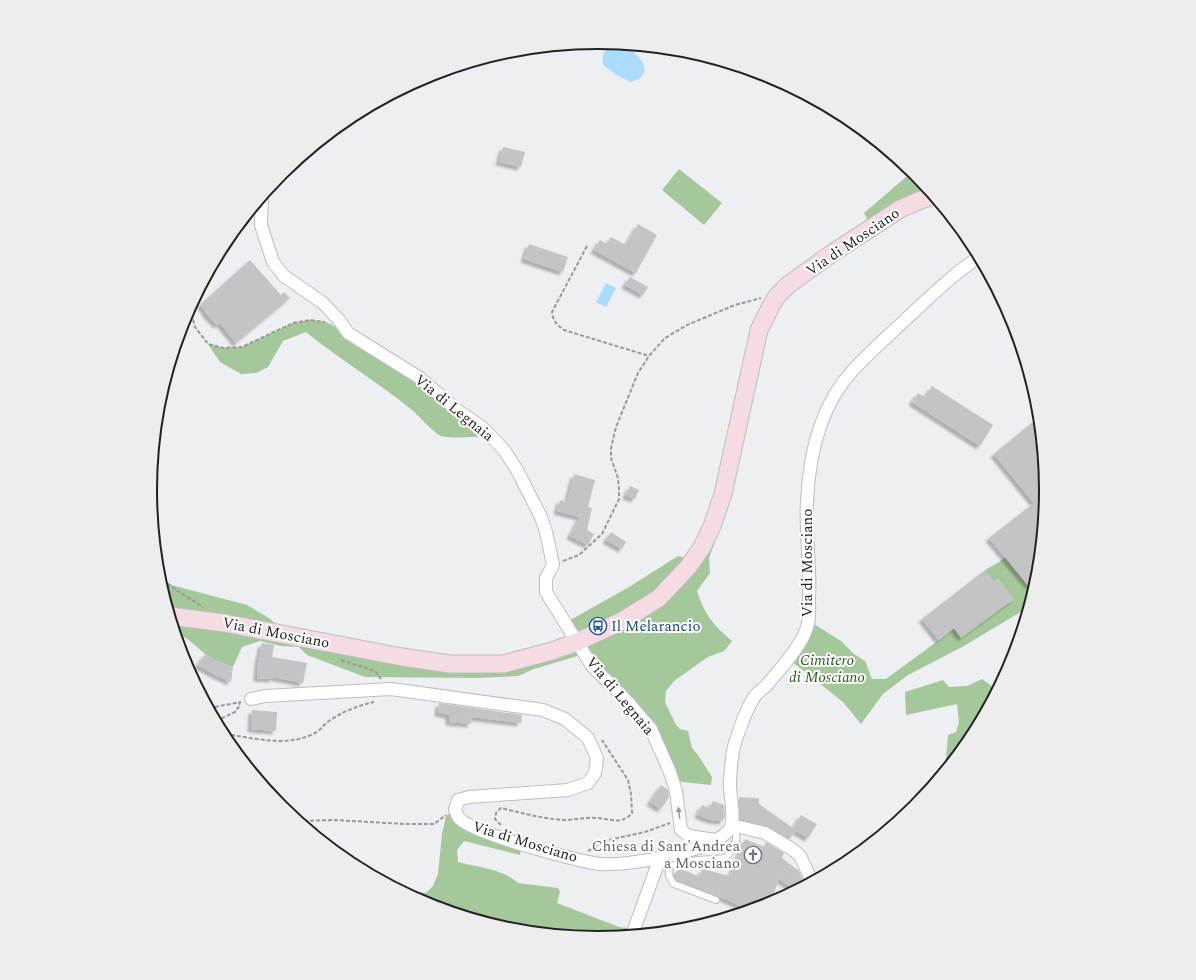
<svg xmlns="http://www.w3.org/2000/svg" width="1196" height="980" font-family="Spectral,serif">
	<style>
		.green { fill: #a5c89b }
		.water { fill: #aadcfd }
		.building { fill: #c4c3c6; filter: url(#shadow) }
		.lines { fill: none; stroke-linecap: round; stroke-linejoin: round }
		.lane-casing { stroke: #bcbec1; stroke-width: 8 }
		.street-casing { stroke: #bcbec1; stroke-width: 14 }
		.secondary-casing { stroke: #bcbec1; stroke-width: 19 }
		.path { stroke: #98999b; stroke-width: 2; stroke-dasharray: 4 2; stroke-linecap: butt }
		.lane { stroke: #fff; stroke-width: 6 }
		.street { stroke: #fff; stroke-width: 12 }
		.secondary { stroke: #f6dce2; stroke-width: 17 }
		.oneway { fill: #9c9c9c }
		.labels { text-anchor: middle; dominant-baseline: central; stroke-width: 4; stroke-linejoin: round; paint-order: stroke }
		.street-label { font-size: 15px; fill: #222223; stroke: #fff }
		.transit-label { font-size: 15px; fill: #164399; stroke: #fff; text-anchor: start }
		.park-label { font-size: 15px; font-style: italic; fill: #265a12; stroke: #fff }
		.worship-label { font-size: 15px; fill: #5b616d; stroke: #fff; text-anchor: end }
		.rim { fill: none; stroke: #222223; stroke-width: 2 }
	</style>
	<defs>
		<filter id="shadow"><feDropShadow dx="-3.5" dy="3.5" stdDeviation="1" flood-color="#0004"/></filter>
	</defs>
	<rect width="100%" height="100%" fill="#edeff2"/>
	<!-- green -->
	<path class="green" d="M679,169L722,203L704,225L662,190Z
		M915,173L934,196L872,228L864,213L906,177Z
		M310,320L326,322L348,333L490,435C478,437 453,439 441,436C435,434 418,415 412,410C378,382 340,360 306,332L283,341L268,367L256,373L241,374L220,362L208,344L223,348L242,347L293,323Z
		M1042,528L1041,537L1010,563L1028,586L1037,579L1029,607L964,646L908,675L883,694L861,724L843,702L791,661L811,636L809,621L841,641L854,654L865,661L872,679H886L939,640L1005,588L998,579L994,582L985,570L999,562Z
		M707,537L715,542L709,558L710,573L697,591C705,615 713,625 732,641L724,651L708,657L674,681L666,691L665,702L676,725L680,729L688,731L692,748L698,755L712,777L711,785L673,781L651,729L584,654L534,669L518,676L477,678L365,677L307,655L299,647L281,646L260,641L242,647L233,667C223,664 213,660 204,653C195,646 187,636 176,634L160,582L247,605L269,618L287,634L503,664L577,642L565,623L629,587L678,556L693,560Z
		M982,679L997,690L970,739L955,757L946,759L948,735L956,732L959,722L957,704L906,715L905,692L943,680L949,687L967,686Z
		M455,810L460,819L522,844L520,855L464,841L457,850L458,862C477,867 503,869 518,883L558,888L560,892L557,903L619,927L635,929L632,935L598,938L510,929L426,904L401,890L426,893L433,886L438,874L442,834L446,816Z"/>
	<!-- water -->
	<path class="water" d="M613,44C632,44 663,74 630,82L618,76L603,65V55L608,46Z
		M606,283L616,288L606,307L596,302Z"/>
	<!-- building -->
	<path class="building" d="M503,147L525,152L521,167L499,162Z
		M638,224L657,235L636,273L594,250L600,240L607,244L611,237L626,245Z
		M529,244L568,257L563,272L524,259Z
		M250,260L281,295L284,292L290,298L236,343L220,323L217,325L205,312L206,311L200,305Z
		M630,277L648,287L643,295L625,285Z
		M932,386L993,425L980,446L912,402L918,393L925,397Z
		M1039,417L1046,490L1037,578L1029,586L989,538L1034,503L994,454Z
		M574,474L595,480L588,507L592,508L587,530L594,534L588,545L570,536L580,517L557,511L560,500L567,502Z
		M630,486L639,490L635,499L626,496Z
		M611,532L626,542L622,549L606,540Z
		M985,570L994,582L998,579L1014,599L961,638L954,628L939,640L922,619Z
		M262,643L274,645L272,657L307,663L303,683L273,677V679L257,678L258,662Z
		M205,654L219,662L233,667L231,682L212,673L198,665Z
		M439,703L522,715L521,723L472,717L471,724L449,722V715L438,713Z
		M252,710L277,712L276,731L251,729Z
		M661,785L668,790L669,797L661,809L650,802Z
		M739,797L759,798V804L793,828L801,815L817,824L808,838L796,831L789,839L767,826L740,819Z
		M713,801L724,805L725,816L723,821L711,820L698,815L702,805L710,808Z
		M745,839L764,847L766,842L784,853L782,858L799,871L805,885L795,890L779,879L770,904L749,910L726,899L677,880L675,877L679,868L700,877L702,869L730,876Z"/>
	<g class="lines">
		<defs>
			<path id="lane" d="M716,900L674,884C669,878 665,869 674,865C685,859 711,860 725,858C731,853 740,839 735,831L730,830"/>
			<path id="street" d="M262,196L261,225L273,262L284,276L323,303L339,320L348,333L420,378L457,410L483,428L504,450L517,470L541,517L546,532L553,565L546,578V592L592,666L626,700L651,729L670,772L676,791L681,830L689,836L715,840
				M251,699L265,696L391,689L543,710L565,719L588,738L597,758L595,773L588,783L568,790L469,797L458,800L455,810C457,813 457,816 459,818C471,833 579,862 601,864C629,866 711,852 729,830C737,820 729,795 730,782C731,769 731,752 736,740C741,725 746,709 755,696C758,692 762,689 766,686C779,670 805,643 808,623C810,615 809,606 809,599C811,567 805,534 807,502C809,454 820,405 854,369C870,352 888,336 906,319C930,297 952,275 979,257
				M731,825L765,833L792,849L800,856L812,881
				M632,935L660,858"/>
			<path id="secondary" d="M170,616L224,623L402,657L450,664H503L552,651L577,642L622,621L659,598L689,566L702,547L712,526L723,494L759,330L772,304L778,295L788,285L831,254L900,209L921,200L934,196"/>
		</defs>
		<!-- lane casing -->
		<use href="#lane" class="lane-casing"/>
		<!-- street casing -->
		<use href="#street" class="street-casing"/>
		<!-- secondary casing -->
		<use href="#secondary" class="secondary-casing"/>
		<!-- path -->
		<path class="path" d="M587,246L552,312C553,321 557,325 564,330L649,356
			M190,308L195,327L208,344L223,348L242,347L293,323L310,320L325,322
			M563,561L579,555L602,534L619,499V489L618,478L611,458V448L616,427L638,373L649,356L665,338L687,325L735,305L761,298
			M158,576L176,590L203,607
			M341,660L375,671L381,679
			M190,673H194
			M209,708L241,702
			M216,721L235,712L240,705L239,702
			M223,734L231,735L234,749
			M231,735C259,739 289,747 315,733C321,730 324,724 329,721C343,711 358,706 374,702
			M298,821L334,820L405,824H434L446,815
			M501,825L495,819L496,813L501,808C522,813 543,819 565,820C575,820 585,817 595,818C609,818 621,826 632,813L631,794L628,780L602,740
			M588,851L608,840L645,832L670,823"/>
		<!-- lane -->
		<use href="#lane" class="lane"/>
		<!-- street -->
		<use href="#street" class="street"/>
		<!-- secondary -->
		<use href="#secondary" class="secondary"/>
	</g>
	<!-- one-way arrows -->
	<defs><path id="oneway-solid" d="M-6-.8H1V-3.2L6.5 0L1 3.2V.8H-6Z"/></defs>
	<use class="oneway" href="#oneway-solid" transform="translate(679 813) rotate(-97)"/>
	<!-- icons -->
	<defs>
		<symbol id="bus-ring" viewBox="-11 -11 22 22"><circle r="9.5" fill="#fff" stroke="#1a4fb4" stroke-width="1.5"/><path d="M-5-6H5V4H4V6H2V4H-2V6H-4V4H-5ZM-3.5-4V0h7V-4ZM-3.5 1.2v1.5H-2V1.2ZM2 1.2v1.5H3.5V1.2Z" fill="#1a4fb4"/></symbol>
		<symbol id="church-ring" viewBox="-11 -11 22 22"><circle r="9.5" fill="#fff" stroke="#6b7280" stroke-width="1.5"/><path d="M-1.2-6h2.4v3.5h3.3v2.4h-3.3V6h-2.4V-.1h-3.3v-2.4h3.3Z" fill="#6b7280"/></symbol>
	</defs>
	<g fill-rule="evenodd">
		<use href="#bus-ring" x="588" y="616" width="20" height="20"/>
		<use href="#church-ring" x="743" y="845" width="20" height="20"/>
	</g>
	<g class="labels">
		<!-- street labels -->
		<g class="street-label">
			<text transform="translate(853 242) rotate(-34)">Via di Mosciano</text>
			<text transform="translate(454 408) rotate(39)">Via di Legnaia</text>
			<text transform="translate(807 563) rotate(-90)">Via di Mosciano</text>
			<text transform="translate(276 633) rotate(11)">Via di Mosciano</text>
			<text transform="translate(620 696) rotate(50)">Via di Legnaia</text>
			<text transform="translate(525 842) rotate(17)">Via di Mosciano</text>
		</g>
		<!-- transit labels -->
		<g class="transit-label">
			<text x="611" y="626">Il Melarancio</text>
		</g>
		<!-- park labels -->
		<g class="park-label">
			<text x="827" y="660">Cimitero<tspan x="827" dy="17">di Mosciano</tspan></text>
		</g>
		<!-- worship labels -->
		<g class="worship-label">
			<text x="740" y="846">Chiesa di Sant'Andrea<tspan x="740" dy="17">a Mosciano</tspan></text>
		</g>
	</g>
	<!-- crop -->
	<path d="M0 0H1196V980H0ZM157 490a441 441 0 1 1 882 0a441 441 0 1 1-882 0Z" fill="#ededed" fill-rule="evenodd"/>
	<path class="rim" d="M157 490a441 441 0 1 1 882 0a441 441 0 1 1-882 0Z"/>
</svg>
